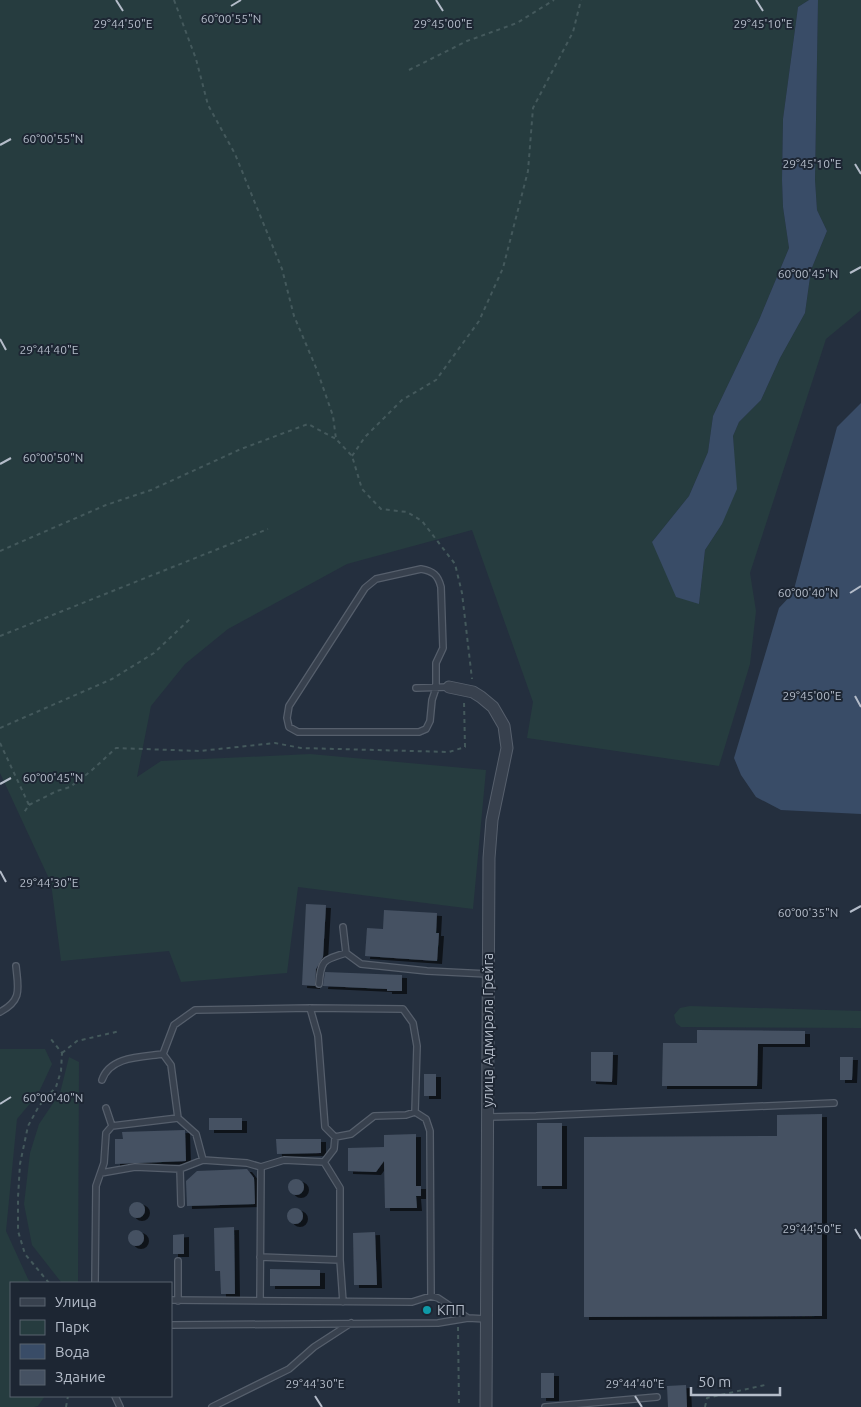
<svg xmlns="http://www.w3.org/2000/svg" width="861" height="1407" font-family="Ubuntu,sans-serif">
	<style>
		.green { fill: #263c3f }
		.water { fill: #394c67 }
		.building { fill: #455162; filter: url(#shadow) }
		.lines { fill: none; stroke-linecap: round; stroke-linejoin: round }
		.lane-casing { stroke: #565f6c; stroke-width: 8 }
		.street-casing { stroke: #565f6c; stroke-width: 13 }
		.path { stroke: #44595c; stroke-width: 2; stroke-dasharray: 4 4; stroke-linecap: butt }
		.lane { stroke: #38414e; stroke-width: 5.5 }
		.street { stroke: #38414e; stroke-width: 11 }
		.ticks { fill: none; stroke: #b4bcc9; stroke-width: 2 }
		.culture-dot { fill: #0f9aa8; stroke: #1d2633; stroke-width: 2 }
		.labels { text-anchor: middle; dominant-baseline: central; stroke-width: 4; stroke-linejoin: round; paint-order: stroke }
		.street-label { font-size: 14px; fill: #b4bcc9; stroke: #1d2633 }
		.poi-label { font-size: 14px; fill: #b4bcc9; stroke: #1d2633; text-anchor: start }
		.ticks-label { font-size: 12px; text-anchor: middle; fill: #b4bcc9; stroke: #1d2633; stroke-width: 4; stroke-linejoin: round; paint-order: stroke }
	</style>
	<defs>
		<filter id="shadow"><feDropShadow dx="5" dy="3" stdDeviation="0" flood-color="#0009"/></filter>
	</defs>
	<rect width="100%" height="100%" fill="#242f3e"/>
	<!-- green -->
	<path class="green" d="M0,0H809L798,7L783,119L782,180L783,207L789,248L759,320L713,416L708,452L689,496L652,542L699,604L705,550L722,524L734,453L733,436L739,422L761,400L780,358L805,313L811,270L827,231L817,210L815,180L818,0H861V310L826,339L750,573L756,611L750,664L719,766L527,738L533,702L472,530L347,564L228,629L185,664L151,706L137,777L161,761L310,754L486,770L473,909L298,887L287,973L181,982L169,951L61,961L51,883L0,773Z
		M690,1006L861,1011V1028L681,1027L676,1023L674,1015L680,1008Z
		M0,1049H45L52,1064L38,1094L17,1119L6,1231L28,1279L31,1283H11V1396H45L38,1406L34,1407H0Z
		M69,1057L79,1062L78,1283L61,1282L32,1245L24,1204L30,1153L39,1124L60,1093Z"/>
	<!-- water -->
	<path class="water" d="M809,0H818L815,180L817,210L827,231L811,270L805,313L780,358L761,400L739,422L733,436L737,489L722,524L705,550L699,604L676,597L652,542L689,496L708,452L713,416L759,320L789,248L783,207L782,180L783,119L798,7Z
		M861,403V814L781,810L756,797L741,775L734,758L779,608L793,593L837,427Z"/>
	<!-- building -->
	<path class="building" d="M306,904L326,905L323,957L316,969L315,986L302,985Z
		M384,910L437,913L436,933H439L437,961L365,956L367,928L383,929Z
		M325,972L402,975V991H387V989L323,986Z
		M697,1030L805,1031V1044H758L757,1086H662L663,1043H697Z
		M591,1052H613L612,1082L591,1081Z
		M840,1057H853L852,1080H840Z
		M424,1074H436V1096H424Z
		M822,1114V1316L584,1317V1137L777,1136V1115Z
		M209,1118H242V1130H209Z
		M537,1123H562V1186H537Z
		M185,1130L186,1161L115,1164V1139H123L122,1132Z
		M416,1134V1186H421V1196H416L417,1208H385L384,1161L376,1172L348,1171V1148L384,1147V1135Z
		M276,1139H321V1153L277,1154Z
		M247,1169L254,1178L255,1204L187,1206L186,1181L197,1171Z
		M288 1187a8 8 0 1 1 16 0a8 8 0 1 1-16 0Z
		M129 1210a8 8 0 1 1 16 0a8 8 0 1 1-16 0Z
		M287 1216a8 8 0 1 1 16 0a8 8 0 1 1-16 0Z
		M234,1227L235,1294H221L220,1271H215L214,1228Z
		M128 1238a8 8 0 1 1 16 0a8 8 0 1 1-16 0Z
		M375,1232L377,1285H354L353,1233Z
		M184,1234V1254H173V1235Z
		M270,1269L320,1270V1286H270Z
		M541,1373H554V1398H541Z
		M686,1385L687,1407H668L667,1386Z"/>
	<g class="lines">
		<defs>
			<path id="lane" d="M421,569C433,571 438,575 441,587L443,648L436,663V688L432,700L430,721L426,729L419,732H298L289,727L287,718L289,706L365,588L376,579Z
				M416,688L449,687
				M343,927L346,953L361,964L427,971L488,974
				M319,984C321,960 323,960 346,953
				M310,1008L318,1036L325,1127L335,1137
				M0,1012C23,1000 18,988 16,966
				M163,1054L174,1025L195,1010L310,1008L403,1009L413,1023L417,1046L415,1112L426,1119L430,1131L431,1296
				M102,1080C110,1056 142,1057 163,1054L171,1065L178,1118L112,1126
				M488,1117L536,1116L834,1103
				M178,1118L196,1134L203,1160L247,1163L261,1167L284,1160L324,1162L340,1188V1260L343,1302
				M324,1162L334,1149L335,1137L351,1134L374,1116L406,1115L415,1112
				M180,1169L181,1204
				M101,1173L135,1167L180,1169L203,1160
				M260,1257L340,1260
				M178,1261V1301
				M95,1283L96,1186L104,1163L106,1133L112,1126L106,1108
				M171,1300L412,1302L431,1296L438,1298L468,1318L486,1319
				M260,1301L261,1167
				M171,1325L438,1323L468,1318
				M115,1396L120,1407
				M212,1407L289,1369L314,1347L351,1323
				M545,1407L657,1397"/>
			<path id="street" d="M449,687L473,692L481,697L493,707L504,726L507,748L492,820L489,858L486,1407"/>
		</defs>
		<!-- lane casing -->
		<use href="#lane" class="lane-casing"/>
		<!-- street casing -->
		<use href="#street" class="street-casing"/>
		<!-- path -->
		<path class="path" d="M174,0L196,59L208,105L235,154L282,269L294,316L317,370L333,416L336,439L352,456L362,489L381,509L407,512L422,521L455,564L462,593L472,679
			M409,70L467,41L517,23L554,0
			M352,456L365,437L402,400L436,380L479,321L503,268L528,171L533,108L573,32L581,0
			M0,551L106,505L151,490L241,449L308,424L336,439
			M0,636L268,529
			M0,728L112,679L154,653L190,619
			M0,743L29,805L23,814
			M29,805L57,791L70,787L91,771L116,748L200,751L275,743L301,748L449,752L465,747L464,701
			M62,1053L77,1041L120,1031
			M49,1283L25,1254L18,1231V1197L20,1164L28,1126L39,1106L56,1087L61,1071L62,1053L50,1038
			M458,1327L459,1407
			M66,1407L68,1396
			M705,1407L707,1398L765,1385"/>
		<!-- lane -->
		<use href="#lane" class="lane"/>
		<!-- street -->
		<use href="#street" class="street"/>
	</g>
	<!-- ticks -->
	<path class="ticks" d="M116,0L123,11M436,0L443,11M756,0L763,11M231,6L241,0M0,145L11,139M855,164L861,174M850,273L861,267M0,339L6,350M0,464L11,458M850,593L861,586M855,696L861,707M0,784L11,778M0,871L6,882M850,912L861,906M0,1104L11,1097M855,1229L861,1239M315,1396L322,1407M635,1396L642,1407"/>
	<!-- markers -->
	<circle class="culture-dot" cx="427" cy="1310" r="5"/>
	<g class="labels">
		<!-- street labels -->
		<g class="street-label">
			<text transform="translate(488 1030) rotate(-90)">улица Адмирала Грейга</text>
		</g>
		<!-- poi labels -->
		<g class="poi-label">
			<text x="437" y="1310">КПП</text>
		</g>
	</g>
	<g class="ticks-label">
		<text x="231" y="23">60°00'55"N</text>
		<text x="123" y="28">29°44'50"E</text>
		<text x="443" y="28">29°45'00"E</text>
		<text x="763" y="28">29°45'10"E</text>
		<text x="53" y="143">60°00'55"N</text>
		<text x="812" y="168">29°45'10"E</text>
		<text x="808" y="278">60°00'45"N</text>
		<text x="49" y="354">29°44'40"E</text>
		<text x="53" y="462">60°00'50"N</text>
		<text x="808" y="597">60°00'40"N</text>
		<text x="812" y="700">29°45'00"E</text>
		<text x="53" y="782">60°00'45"N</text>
		<text x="49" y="887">29°44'30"E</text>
		<text x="808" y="917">60°00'35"N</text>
		<text x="53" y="1102">60°00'40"N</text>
		<text x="812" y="1233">29°44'50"E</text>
		<text x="315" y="1388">29°44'30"E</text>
		<text x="635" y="1388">29°44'40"E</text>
	</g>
	<!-- legend -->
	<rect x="10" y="1282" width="162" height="115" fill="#1d2633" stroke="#59626f"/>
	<rect x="20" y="1298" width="25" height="8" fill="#38414e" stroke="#59626f"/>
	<text x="55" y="1307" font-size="15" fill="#b4bcc9">Улица</text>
	<rect x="20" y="1320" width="25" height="15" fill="#263c3f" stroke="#59626f"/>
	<text x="55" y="1332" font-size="15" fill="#b4bcc9">Парк</text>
	<rect x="20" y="1344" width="25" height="15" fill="#394c67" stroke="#59626f"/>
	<text x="55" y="1357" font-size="15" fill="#b4bcc9">Вода</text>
	<rect x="20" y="1370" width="25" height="15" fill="#455162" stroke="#59626f"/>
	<text x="55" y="1382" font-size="15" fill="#b4bcc9">Здание</text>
	<!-- scale -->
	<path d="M691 1387v8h89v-8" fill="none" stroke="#b4bcc9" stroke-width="2.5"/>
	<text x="698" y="1387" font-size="15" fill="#b4bcc9" stroke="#1d2633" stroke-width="4" paint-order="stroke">50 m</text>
</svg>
